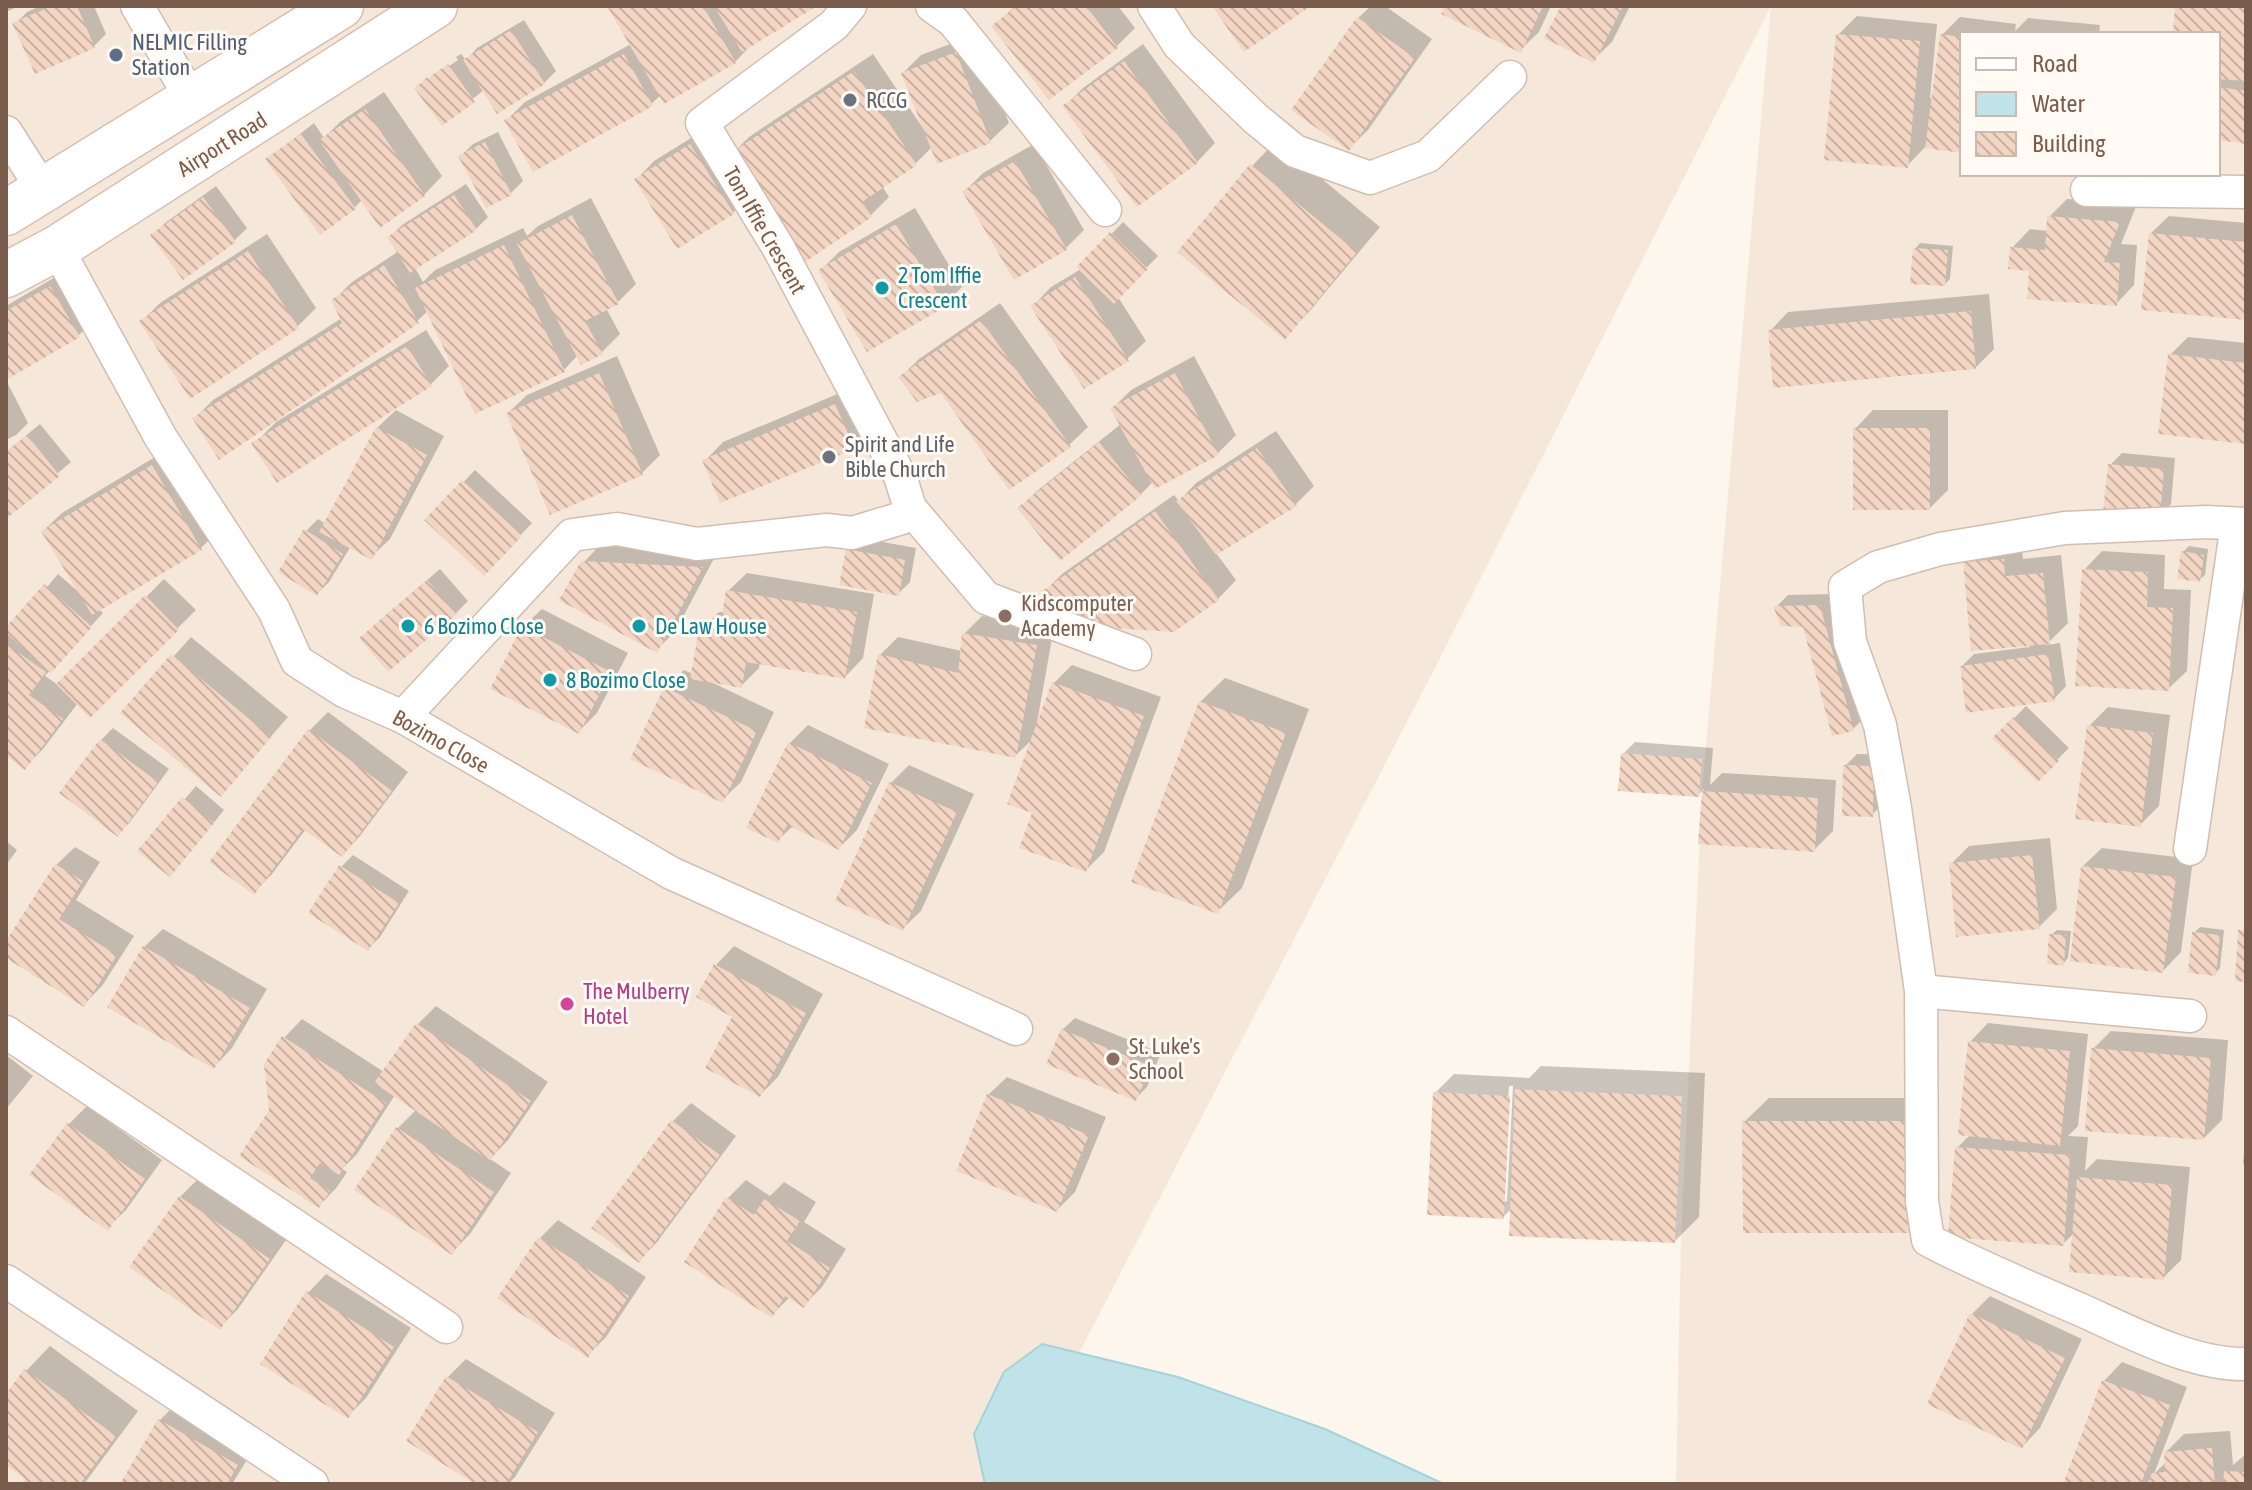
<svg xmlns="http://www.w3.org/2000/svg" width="2252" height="1490" font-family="'Asap Condensed',sans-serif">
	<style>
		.residential { fill: #f5e8da; fill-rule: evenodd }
		.water { fill: #bfe3e8; stroke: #a5d3da; stroke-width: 2 }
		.shadow { fill: #0003; fill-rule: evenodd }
		.building { fill: url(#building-back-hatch) }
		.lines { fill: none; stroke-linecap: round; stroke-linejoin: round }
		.street-casing { stroke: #d1beb0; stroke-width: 35 }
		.secondary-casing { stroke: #d6c0b0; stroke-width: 47 }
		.street { stroke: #fff; stroke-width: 32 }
		.secondary { stroke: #fff; stroke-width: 44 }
		.service-dot { fill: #5c6f8a; stroke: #fffaf3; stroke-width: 3 }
		.worship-dot { fill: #6b7280; stroke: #fffaf3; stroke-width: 3 }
		.culture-dot { fill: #0f9aa8; stroke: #fffaf3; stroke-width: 3 }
		.education-dot { fill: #8d6e63; stroke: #fffaf3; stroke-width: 3 }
		.hotel-dot { fill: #d1479c; stroke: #fffaf3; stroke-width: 3 }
		.labels { text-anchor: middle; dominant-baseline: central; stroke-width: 6; stroke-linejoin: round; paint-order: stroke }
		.service-label { font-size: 22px; fill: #4e5e75; stroke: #fffaf3; text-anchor: start }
		.worship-label { font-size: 22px; fill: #5b616d; stroke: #fffaf3; text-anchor: start }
		.street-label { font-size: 22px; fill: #7a5c4d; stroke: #fffaf3 }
		.culture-label { font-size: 22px; fill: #0d838f; stroke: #fffaf3; text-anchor: start }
		.education-label { font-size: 22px; fill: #785e54; stroke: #fffaf3; text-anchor: start }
		.hotel-label { font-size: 22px; fill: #b23c85; stroke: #fffaf3; text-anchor: start }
	</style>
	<defs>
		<pattern id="building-back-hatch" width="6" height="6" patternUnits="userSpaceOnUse" patternTransform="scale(2)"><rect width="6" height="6" fill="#f3d5c3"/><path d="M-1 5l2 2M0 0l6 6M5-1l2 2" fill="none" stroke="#cab0a1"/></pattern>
	</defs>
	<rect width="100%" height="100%" fill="#fdf6ec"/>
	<!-- residential -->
	<path class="residential" d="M6,6H2246V1484H1676L1681,1237L1702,791L1771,6L1436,666L1011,1484H6ZM1962,34H2218V174H1962Z"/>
	<!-- water -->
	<path class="water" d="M1042,1344L1178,1377L1325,1429L1444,1484H985L974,1434L1004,1372Z"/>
	<!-- shadow -->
	<path class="shadow" d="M6,6H19L6,12Z
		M40,6H94L106,34L94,46L36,72L15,24L27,12Z
		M609,6H813L753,43L735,62L661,95L651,104L507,120L525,102L631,44Z
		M1015,6H1118L1135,28L1117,46L1050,97L994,26Z
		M1371,6H1385L1432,39L1368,130L1349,148L1358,18Z
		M1447,6H1551L1539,32L1520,50Z
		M1563,6H1630L1612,42L1593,60Z
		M2177,6H2246V142L2218,138V34H2175Z
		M1857,16L1937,24L1930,98L1934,99L1942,35L1960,17L2016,24L2015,31L2028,18L2100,25L2099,34H1962V151L1926,146L1907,166L1838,35Z
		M524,20L556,71L544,83L484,90L442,123L417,88L427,77V81L458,60L456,57L461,54L466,60L477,48Z
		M974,35L1009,123L990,141L938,161L932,147L916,163L882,186L889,197L871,215L802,261L751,194L733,213L636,180L654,161L709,127L728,158L749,137L873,54L923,128L903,73L921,55Z
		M1143,44L1215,143L1197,162L1065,106L1083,88Z
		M384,92L442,176L424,195L363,199L354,208L268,159L314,123L324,138L340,122Z
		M498,132L523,181L511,193L486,206L461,156L473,144Z
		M1276,141L1380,227L1308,313L1284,337L1180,251L1252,166Z
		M1034,144L1084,230L1066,248L964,192L983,173Z
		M466,184L488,217L476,229L415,268L423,282L435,270L523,228L527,236L538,226L591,198L636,284L618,302L606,308L620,334L602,352L578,355L564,370L428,311L417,321L195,418L213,400L342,318L333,301L352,282L399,251L390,237L402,225Z
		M216,186L247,228L235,240L153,235L165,223Z
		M2067,199L2137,204L2121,244L2137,245L2134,285L2116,304L2032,269L2012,248L2030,229L2048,231L2049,217Z
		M915,208L962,287L944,305L821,270L839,252Z
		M2169,216L2246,223V318L2150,234Z
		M1123,222L1158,256L1118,297L1146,341L1127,359L1033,306L1051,287L1081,269L1079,267Z
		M267,234L316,308L297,327L142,321L160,303Z
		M1920,243L1953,246L1950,279L1945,284L1915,249Z
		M69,269L97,317L79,335L6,378V306Z
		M1989,294L1994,349L1975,368L1770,331L1788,312Z
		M1000,303L1088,427L1069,445L942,391L901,377L919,359Z
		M426,330L449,366L431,384L254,444L276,422Z
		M2188,337L2246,343L2245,442L2170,355Z
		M617,356L660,455L641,474L508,413L527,395Z
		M1194,356L1236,435L1218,453L1153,482L1141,494L1020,508L1038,490L1121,424L1113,408L1131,390Z
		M6,380L28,423L16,435L6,440Z
		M854,387L872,429L854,448L705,461L723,442Z
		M396,410L444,436L390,539L371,557L351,546L329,582L317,594L306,531L318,519L326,524L377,428Z
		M1873,410H1948V490L1930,508L1855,429Z
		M40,424L71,462L6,517V452Z
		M1276,431L1314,486L1296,504L1216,553L1236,580L1218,599L1044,592L1062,574L1174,495L1179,501L1196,483Z
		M170,448L219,530L201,548L98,609L103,613L45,676L58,685L164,579L196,610L90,715L78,703L43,749L25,767L6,753V636L58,574L80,593L43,531L62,513Z
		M2122,453L2175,458L2171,504L2159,516L2110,465Z
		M475,470L532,523L484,573L427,520Z
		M860,538L916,548L910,582L898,594L848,550Z
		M2021,541L2023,559L2061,555L2068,623L2046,645L2060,643L2066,686L2054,699L1962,666L1974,654L2030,647L1965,563L1983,545Z
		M601,544L719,549L675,632L656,650L583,563Z
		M2189,546L2208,549L2205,575L2199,580L2183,552Z
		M2102,551L2165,555L2164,589L2191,590L2187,671L2168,689L2084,570Z
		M440,569L468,601L456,613L373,626Z
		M747,573L874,594L863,658L845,677L760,662L759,668L741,686L711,682L774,712L741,782L722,800L632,758L666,688L684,670L693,674L701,630L719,612H725L728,591Z
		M1832,594L1865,717L1853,729L1804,625L1776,607L1788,595Z
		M542,609L628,653L597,713L578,732L523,627Z
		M982,616L1054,627L1037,723H1039L1054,683L1072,665L1161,697L1104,852L1086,870L1035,812L1034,738L1016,755L880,655L898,637L962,651L964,634Z
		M191,637L288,717L221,794L123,713Z
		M1225,678L1309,709L1242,888L1217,912L1200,702Z
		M2026,706L2069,748L2038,779L1995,738Z
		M2108,707L2170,715L2159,806L2140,825L2089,726Z
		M328,712L408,772L360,836L342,855L306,829L272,874L253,893L309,731Z
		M808,725L889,764L857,830L839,848L793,826L777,841L790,743Z
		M113,728L169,769L130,822L118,834L101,740Z
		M1635,742L1713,748L1710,785L1722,773L1836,780L1833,831L1814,850L1700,843L1704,789L1698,795L1623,754Z
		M1857,754L1885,755L1884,802L1872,815L1845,766Z
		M909,765L974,794L921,911L902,929L891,783Z
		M196,786L224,810L182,862L140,851Z
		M2050,838L2057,909L2039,927L1951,864L1969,846Z
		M6,841L17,850L6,865Z
		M75,847L100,862L76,900L134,936L102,986L84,1004L6,955V945L56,865Z
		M2102,848L2193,859L2181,952L2163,971L2083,866Z
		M353,855L409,891L380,937L368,949L341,867Z
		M2200,927L2224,930L2220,968L2215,974L2194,933Z
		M163,929L267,989L232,1048L214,1067L144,947Z
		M2057,930L2071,931L2068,958L2063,964L2051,935Z
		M734,946L823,994L778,1077L760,1095L735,1016L699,996L716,965Z
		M436,1006L548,1082L508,1140L490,1159L511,1173L470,1234L451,1253L356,1189L398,1128L417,1109L395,1095L357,1154L342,1169L347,1172L337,1187L319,1206L271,1111L284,1038L302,1019L384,1072L418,1024Z
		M1075,1018L1161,1053L1147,1087L1135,1099L1062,1030Z
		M1988,1023L2088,1034L2078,1126L2068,1136L2088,1137L2085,1171L2097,1159L2190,1167L2181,1260L2163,1278L2074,1233L2063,1244L1957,1148L1970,1135V1042Z
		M2111,1031L2228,1040L2222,1120L2204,1138L2093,1049Z
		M6,1055L33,1076L6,1109Z
		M1541,1066L1705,1073L1699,1217L1675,1241L1512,1208L1503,1217L1435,1093L1454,1074L1529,1078ZM1509,1086H1513L1507,1201H1503Z
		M1007,1077L1106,1117L1075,1192L1057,1210L988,1095Z
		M1769,1098H1932V1207L1908,1231L1744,1122Z
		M691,1103L736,1136L657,1242L639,1261L593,1227L673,1121Z
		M87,1106L162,1160L126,1210L107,1228L69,1124Z
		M2246,1135V1164L2243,1163Z
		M198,1179L286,1240L238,1309L220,1327L180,1197Z
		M746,1180L770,1196L784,1182L816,1202L804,1222L846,1249L822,1287L804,1305L790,1297L772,1315L727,1199Z
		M558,1220L646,1277L606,1337L588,1355L500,1298L540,1238Z
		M326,1274L411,1328L366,1398L348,1416L308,1293Z
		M1990,1296L2082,1339L2040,1428L2022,1447L1972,1314Z
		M50,1346L138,1411L84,1484H24L28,1478L6,1462V1397L26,1371Z
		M466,1359L555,1413L515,1477L508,1484H479L408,1441L448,1377Z
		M2122,1362L2187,1387L2154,1474L2166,1462V1452L2184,1434L2230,1431L2233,1465L2246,1454V1484H2065L2104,1381Z
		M178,1402L255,1447L232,1484H122L160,1420Z"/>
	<!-- building -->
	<path class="building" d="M52,6H77L95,48L35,74L12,23Z
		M607,6H703L736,63L664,104Z
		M714,6H817L742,52Z
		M1017,6H1086L1118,48L1049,100L991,26Z
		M1212,6H1311L1244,52Z
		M1445,6H1543L1521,53L1441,14Z
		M1561,6H1623L1594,63L1544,38Z
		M2175,6H2246V81L2218,79V34H2173Z
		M1357,17L1415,58L1349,151L1291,110Z
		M511,30L545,84L497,114L463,60Z
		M1836,34L1920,41L1908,168L1824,160Z
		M1940,34L1962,37V153L1925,148Z
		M956,52L991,143L937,164L901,73Z
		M624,54L653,106L533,172L504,120Z
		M1124,61L1198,163L1137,207L1062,106Z
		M448,64L475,102L442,126L414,88Z
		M854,71L917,165L862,202L872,217L802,264L728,155Z
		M2218,87L2246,91V144L2218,140Z
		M365,109L425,196L380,228L319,140Z
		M301,134L356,209L320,235L265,159Z
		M485,142L512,195L486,208L458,156Z
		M690,144L734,214L677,249L634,179Z
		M1015,161L1067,250L1014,280L962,191Z
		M1250,164L1357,252L1285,340L1177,252Z
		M454,195L477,230L410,273L387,237Z
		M203,197L236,242L183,280L150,235Z
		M572,215L619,304L585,321L603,354L581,365L517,244Z
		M2047,216L2120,222L2104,262L2120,263L2117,306L2027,299L2029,271L2008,269L2010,247L2045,250Z
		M896,224L945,307L867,352L818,270Z
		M1110,232L1148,269L1114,304L1076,267Z
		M2149,233L2246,242V320L2141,310Z
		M504,245L565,372L475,414L415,288Z
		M1913,248L1948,250L1945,286L1910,284Z
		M248,251L299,328L190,399L139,321Z
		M384,265L419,323L219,460L192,418L342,323L331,300Z
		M1075,277L1129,361L1084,389L1030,306Z
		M50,286L80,337L6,380V311Z
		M1971,311L1976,369L1773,388L1768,330Z
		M981,320L1071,447L1009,490L941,393L917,402L898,377Z
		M407,346L432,386L277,483L251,443Z
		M2168,354L2246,363L2245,444L2158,434Z
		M599,373L643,475L550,515L506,413Z
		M1175,373L1219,455L1155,489L1110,408Z
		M835,404L855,449L720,503L702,460Z
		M376,427L427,455L372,560L319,532Z
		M1853,428H1930V510H1853Z
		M27,435L60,476L6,519V452Z
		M1099,442L1142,495L1060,561L1017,508Z
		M1257,448L1297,506L1216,555L1176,501Z
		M2108,464L2164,469L2160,518L2103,512Z
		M152,465L202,550L92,615L41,531Z
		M462,480L522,536L484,576L424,520Z
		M1155,511L1219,600L1174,632L1065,625L1041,592Z
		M304,529L343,554L317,596L278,572Z
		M846,549L905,560L899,596L839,585Z
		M2181,551L2204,555L2200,582L2177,579Z
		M2004,559L2005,576L2043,573L2050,644L1971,651L1963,562Z
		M581,561L703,567L657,653L559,600Z
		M2082,569L2148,572L2147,607L2173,608L2169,691L2075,686Z
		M427,580L457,614L388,672L359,638Z
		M44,584L92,627L51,673L6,633V627Z
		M726,590L857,612L845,679L746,662L742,688L690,679L699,629L719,632Z
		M145,595L179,630L90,718L56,684Z
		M1820,605L1854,731L1832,736L1803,627L1781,626L1773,606Z
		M522,626L611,672L579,734L490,689Z
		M962,633L1037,645L1016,758L864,728L878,654L958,673Z
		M6,644L46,672L29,695L63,719L25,770L6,756Z
		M171,654L271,737L221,797L120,713Z
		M2048,654L2055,701L1966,713L1960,666Z
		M1052,682L1144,716L1086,872L1019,848L1032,813L1007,804Z
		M664,687L757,731L723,803L630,759Z
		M1199,701L1286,733L1218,914L1131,882Z
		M2013,717L2059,761L2038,782L1992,738Z
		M2087,725L2153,733L2141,827L2075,819Z
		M308,729L392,791L342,857L303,829L254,895L209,862Z
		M100,739L158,782L118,837L59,793Z
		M788,742L872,783L839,850L787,825L778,843L746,828Z
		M1621,753L1702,759L1699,797L1618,791Z
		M1843,765L1874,766L1873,817L1842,816Z
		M889,782L957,812L903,931L835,901Z
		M1702,791L1818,798L1815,852L1698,844Z
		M182,797L214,823L170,877L137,851Z
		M2032,855L2040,929L1956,937L1949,863Z
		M55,864L83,881L59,919L117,955L84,1007L6,958V941Z
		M339,865L399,903L368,951L308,913Z
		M2081,866L2176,877L2163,973L2070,961Z
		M2238,930H2246V982L2235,981Z
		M2192,932L2220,935L2216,976L2188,973Z
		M2049,934L2066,935L2064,966L2047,964Z
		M143,946L250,1008L214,1069L107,1007Z
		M714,964L806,1013L760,1097L705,1068L732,1017L696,997Z
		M416,1023L531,1101L490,1161L374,1083Z
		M1061,1029L1151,1066L1136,1101L1046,1064Z
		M282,1036L386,1103L339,1175L320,1163L310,1178L330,1191L319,1208L239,1156L269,1110L264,1064Z
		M1968,1041L2070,1051L2060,1146L1958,1135Z
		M2091,1048L2211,1058L2204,1140L2085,1131Z
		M1515,1089L1682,1096L1675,1243L1509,1236Z
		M1433,1092L1510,1096L1504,1219L1427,1215Z
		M987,1094L1089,1135L1057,1212L956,1171Z
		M671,1120L720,1155L639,1263L591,1228Z
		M1742,1121H1908L1909,1233H1743Z
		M67,1123L145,1179L108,1231L29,1175Z
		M396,1127L494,1192L452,1255L354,1190Z
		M1955,1147L2070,1155L2064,1246L1948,1237Z
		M2077,1177L2172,1185L2164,1280L2069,1272Z
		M179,1196L270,1259L220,1330L129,1267Z
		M726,1197L754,1215L764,1199L800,1221L787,1241L830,1268L804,1308L785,1296L772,1318L684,1262Z
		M538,1237L629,1296L588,1358L497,1298Z
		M306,1291L394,1347L348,1419L260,1364Z
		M1970,1313L2065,1358L2022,1449L1927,1404Z
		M24,1369L116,1436L80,1484H21L25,1479L6,1465V1394Z
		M446,1376L538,1432L506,1484H475L406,1441Z
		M2102,1380L2170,1405L2141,1484H2063Z
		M158,1419L238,1465L227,1484H120Z
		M2212,1448L2215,1484H2147L2152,1473L2165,1472L2164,1452Z
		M2224,1471L2246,1472V1484H2223Z"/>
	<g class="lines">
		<defs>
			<path id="street" d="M137,6L191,98
				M850,6L834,25L702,123L778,247L900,476L910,508L986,598L1135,654
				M932,6L953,21L1105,210
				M1154,6L1179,45L1256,119L1295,151L1370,178L1428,156L1510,77
				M6,132L43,190
				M2087,190L2246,192
				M57,248L161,438L274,610L297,661L344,691L403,717L671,873L1016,1029
				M2246,524L2206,522L2065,528L1940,549L1878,567L1845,587L1850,642L1880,725L1895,808L1921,991L1922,1201L1928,1240C1977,1266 2028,1287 2079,1309C2128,1331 2191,1365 2246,1364
				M403,717L572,535L617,529L697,544L827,530L852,533L902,518L910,508
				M2190,849L2237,524
				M1921,991L2190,1016
				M6,1032L446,1327
				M6,1281L312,1484"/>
			<path id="secondary" d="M6,213L341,6
				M6,275L57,248L435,6"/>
		</defs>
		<!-- street casing -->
		<use href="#street" class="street-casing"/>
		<!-- secondary casing -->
		<use href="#secondary" class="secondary-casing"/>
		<!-- street -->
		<use href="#street" class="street"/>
		<!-- secondary -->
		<use href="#secondary" class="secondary"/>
	</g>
	<!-- markers -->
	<circle class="service-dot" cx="116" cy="55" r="8"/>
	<g class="worship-dot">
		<circle cx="850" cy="100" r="8"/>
		<circle cx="829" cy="457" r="8"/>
	</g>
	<g class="culture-dot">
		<circle cx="882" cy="288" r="8"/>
		<circle cx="408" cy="626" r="8"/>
		<circle cx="639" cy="626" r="8"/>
		<circle cx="550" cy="680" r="8"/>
	</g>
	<g class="education-dot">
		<circle cx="1005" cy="616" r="8"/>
		<circle cx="1113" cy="1059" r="8"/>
	</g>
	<circle class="hotel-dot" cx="567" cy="1004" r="8"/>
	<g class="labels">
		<!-- service labels -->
		<g class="service-label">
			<text x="132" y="42">NELMIC Filling<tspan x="132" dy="25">Station</tspan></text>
		</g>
		<!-- worship labels -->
		<g class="worship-label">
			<text x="866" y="100">RCCG</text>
			<text x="845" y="444">Spirit and Life<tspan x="845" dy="25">Bible Church</tspan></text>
		</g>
		<!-- street labels -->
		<g class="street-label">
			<text transform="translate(222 144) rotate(-32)">Airport Road</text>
			<text transform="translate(765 230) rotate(60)">Tom Iffie Crescent</text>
			<text transform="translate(441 741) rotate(29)">Bozimo Close</text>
		</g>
		<!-- culture labels -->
		<g class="culture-label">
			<text x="898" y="275">2 Tom Iffie<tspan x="898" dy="25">Crescent</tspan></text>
			<text x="424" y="626">6 Bozimo Close</text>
			<text x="655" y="626">De Law House</text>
			<text x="566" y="680">8 Bozimo Close</text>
		</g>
		<!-- education labels -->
		<g class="education-label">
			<text x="1021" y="603">Kidscomputer<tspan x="1021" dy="25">Academy</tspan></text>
			<text x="1129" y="1046">St. Luke's<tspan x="1129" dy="25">School</tspan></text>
		</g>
		<!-- hotel labels -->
		<g class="hotel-label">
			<text x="583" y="991">The Mulberry<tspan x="583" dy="25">Hotel</tspan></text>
		</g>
	</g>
	<!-- border -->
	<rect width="2252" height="1490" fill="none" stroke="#7a5c4d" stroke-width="16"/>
	<!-- legend -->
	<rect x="1960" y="32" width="260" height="144" fill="#fffaf3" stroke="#cabbb1" stroke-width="2"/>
	<rect x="1976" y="58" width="40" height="12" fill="#ffffff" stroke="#cabbb1" stroke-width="2"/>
	<text x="2032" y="72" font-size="24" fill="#7a5c4d">Road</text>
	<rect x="1976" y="92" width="40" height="24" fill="#bfe3e8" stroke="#cabbb1" stroke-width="2"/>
	<text x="2032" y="112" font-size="24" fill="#7a5c4d">Water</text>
	<rect x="1976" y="132" width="40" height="24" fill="url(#building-back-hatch)" stroke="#cabbb1" stroke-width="2"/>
	<text x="2032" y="152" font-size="24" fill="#7a5c4d">Building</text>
</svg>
